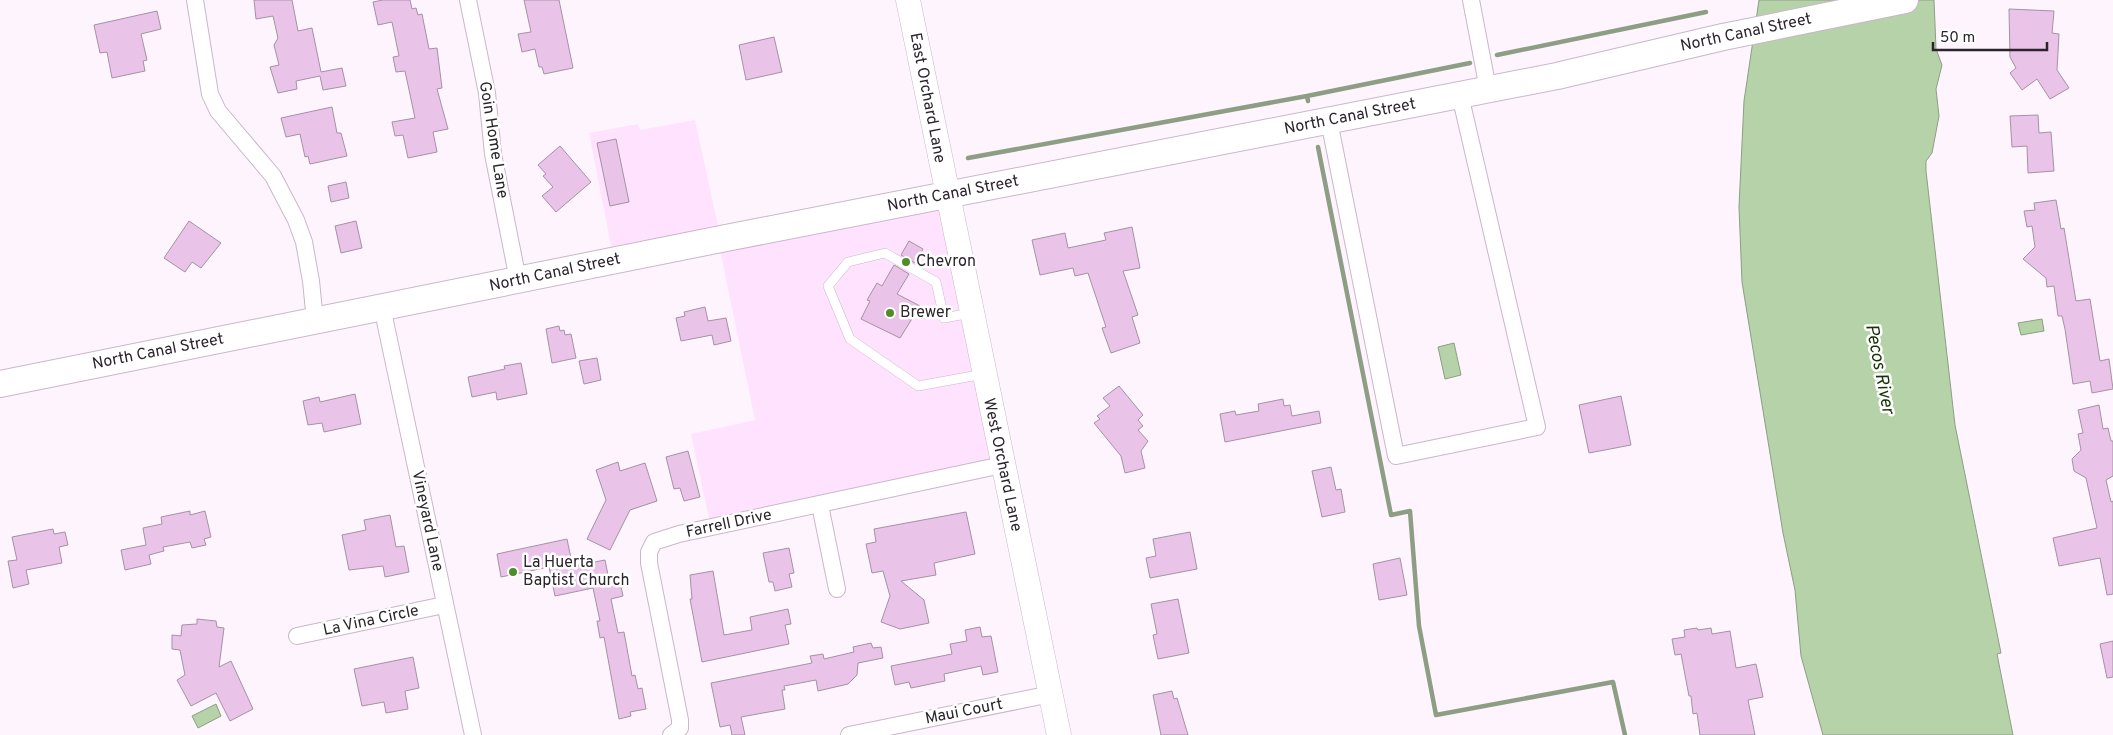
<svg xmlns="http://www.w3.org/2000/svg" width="2113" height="735" font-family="Overpass,sans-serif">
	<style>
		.built { fill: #ffe3fe }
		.water { fill: #b6d2a9; stroke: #8d9e84 }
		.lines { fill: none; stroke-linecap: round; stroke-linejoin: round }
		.stream { stroke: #8d9e84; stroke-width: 4.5 }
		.building { fill: #eac4e8; stroke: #a591a4 }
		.lane-casing { stroke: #cbb6ca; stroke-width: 10 }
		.street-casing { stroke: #cbb6ca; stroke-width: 18 }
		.secondary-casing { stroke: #cbb6ca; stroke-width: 25 }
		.primary-casing { stroke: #cbb6ca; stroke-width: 28 }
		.lane { stroke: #fff; stroke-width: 9 }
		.street { stroke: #fff; stroke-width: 16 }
		.secondary { stroke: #fff; stroke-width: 24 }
		.primary { stroke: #fff; stroke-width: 26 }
		.poi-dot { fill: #508c2a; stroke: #fff; stroke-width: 2 }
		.labels { text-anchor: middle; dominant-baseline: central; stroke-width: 5; stroke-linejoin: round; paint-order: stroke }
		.street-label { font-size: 16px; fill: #2c242c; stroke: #fff }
		.poi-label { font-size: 16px; fill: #2c242c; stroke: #fff; text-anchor: start }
		.water-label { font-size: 18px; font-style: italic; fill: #183206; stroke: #fff }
	</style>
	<rect width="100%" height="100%" fill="#fdf4fd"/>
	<!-- built -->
	<path class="built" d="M695,120L721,239L947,195L1002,465L711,528L691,434L755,420L718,240L614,261L589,133L638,124L640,130Z"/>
	<!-- water -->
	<path class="water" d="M1759,0H1934L1936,49L1942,65L1936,89L1939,116L1932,153L1926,161V171L1955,425L2001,653L1997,654L2013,735H1823L1801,656L1795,590L1783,533L1742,282L1739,207L1744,101Z
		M2042,319L2044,331L2021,335L2018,323Z
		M1454,343L1461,375L1445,379L1438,347Z
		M216,704L221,716L198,728L192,716Z"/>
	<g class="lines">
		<!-- stream -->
		<path class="stream" d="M1497,55L1706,12
			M1308,101L1307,96L1470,63
			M1318,147L1391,515L1410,511L1419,626L1436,715L1613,682L1625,735
			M968,158L1307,96"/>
	</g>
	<!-- building -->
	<path class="building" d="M254,0H292L298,31L312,28L321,72L342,68L346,86L323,90L320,76L296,81L297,89L278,93L270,67L279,65L274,45L278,38L273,16L256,19Z
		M383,0H410L412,9L416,8L418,15L422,14L429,49L437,48L442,88L437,89L448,129L433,132L437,152L408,158L403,135L395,136L392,122L415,118L405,71L396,72L393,57L399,56L392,22L378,25L373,2Z
		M524,0H559L573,68L544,74L542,67H539L535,49L522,52L518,34L531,32Z
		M2009,9L2054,11L2052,33L2059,34L2057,70L2069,88L2050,99L2037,79L2022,90L2010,73L2016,68L2010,57Z
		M157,11L161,29L141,34L147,60L143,61L145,71L112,78L107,52L100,53L94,25Z
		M774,37L782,72L746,80L739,45Z
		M332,107L337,133H341L347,156L310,164L308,156L305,157L300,134L286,137L281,118Z
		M2038,115L2039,133L2051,132L2054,171L2028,173L2027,146L2012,147L2010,116Z
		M616,139L629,202L610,206L597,143Z
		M560,146L591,182L556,212L542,196L553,187L543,176L546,174L538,165Z
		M346,182L349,198L331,202L328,186Z
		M2056,200L2061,229L2064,228L2076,301L2090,299L2100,361L2109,359L2113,389L2092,393L2090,381L2073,384L2065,329L2062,316H2058L2054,286L2047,287L2046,278L2023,259L2035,247L2032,226L2027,227L2024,211L2035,210L2034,203Z
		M189,221L221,243L201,268L192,262L185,272L164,258Z
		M356,221L362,248L341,253L335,226Z
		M1132,227L1140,268L1123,271L1138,315L1132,317L1140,343L1111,353L1102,328L1106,327L1088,273L1075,276L1073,268L1040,275L1032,240L1065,233L1068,248L1106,240L1104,233Z
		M909,241L923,249L915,263L901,255Z
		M894,265L909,274L897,294L920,306L900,338L861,319L870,301L867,300L877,283L882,286Z
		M705,307L708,321L726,318L731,341L714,345L712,335L681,341L676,318L685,316L684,312Z
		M559,326L560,331L564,330L565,335L571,334L576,358L552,363L546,329Z
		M597,358L601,380L584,384L579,361Z
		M521,363L527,394L497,400L496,392L472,397L468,377L505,369L504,366Z
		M1119,386L1143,415L1138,420L1143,426L1138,430L1148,441L1141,451L1145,468L1125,473L1121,456L1094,423L1100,419L1097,416L1110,406L1103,398Z
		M355,394L361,424L324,432L322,423L308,425L303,401L319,397L320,402Z
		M1621,396L1631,445L1589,453L1579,405Z
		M1283,399L1284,406L1290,405L1292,416L1319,411L1321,423L1225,442L1220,414L1235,411L1236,415L1259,411L1258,404Z
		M2099,405L2103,429L2108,428L2111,441H2113V476L2106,480L2111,502L2113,501V594L2107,595L2100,558L2059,566L2053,538L2097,528L2086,478L2074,471L2072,459L2081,450L2078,434L2083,433L2078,410Z
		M688,451L700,497L684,501L680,488L674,489L666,457Z
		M618,462L620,471L645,463L657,501L630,510L610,550L587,539L606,500L596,470Z
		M1331,467L1336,490L1341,489L1345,512L1322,517L1312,471Z
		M190,511V515L205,511L211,537L204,539L206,545L192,548L190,542L163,547L164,551L149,555L151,564L125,570L121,550L146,545L143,528L162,524L161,517Z
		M966,512L975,554L934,563L936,575L901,581L924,600L929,623L900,629L881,622L890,596L883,571L872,573L866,544L876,542L874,529Z
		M390,515L396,547L404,546L409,572L385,577L383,566L349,570L342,535L366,530L364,520Z
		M53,529L54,534L65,532L68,545L59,547L62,563L26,570L29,584L13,588L8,561L17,560L12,537Z
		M1190,532L1197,569L1150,578L1146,558L1156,556L1153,539Z
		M567,539L573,568L574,566L605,560L609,580L619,578L623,596L611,599L618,633L624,632L632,676L635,675L638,689L642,688L646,709L630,712L631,716L619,719L604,637L600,638L597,621H600L593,588L555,596L549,567L501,577L497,554Z
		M789,548L794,573L789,574L792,587L775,591L773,582H769L763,553Z
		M1400,558L1407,595L1379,600L1373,564Z
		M713,571L724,635L752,630L750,617L788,609L791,624L785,625L789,644L702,662L690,599H692L690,575Z
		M1178,599L1189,653L1158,659L1153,635L1157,634L1151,604Z
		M197,619L216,621L217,627L224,628L219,667L231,661L253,709L230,721L216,693L191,706L177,680L185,675L180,650L172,649V635L181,636L182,625L197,624Z
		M980,627L982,637L991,636L998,672L983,675L981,666L944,674L945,681L911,688L909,682L895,685L891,666L952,654L950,644L967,641L965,630Z
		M1697,628L1698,630L1711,628L1712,634L1730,631L1736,668L1756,664L1763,697L1748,700L1755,735H1700L1697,713L1693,714L1691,696H1689L1681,654L1675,655L1672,639L1685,637L1684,630Z
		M2113,641V677L2107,678L2100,644Z
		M871,643L873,648L881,647L883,658L858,663L857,675L848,684L818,691L816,680L784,686L785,690H782L785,709L741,717L745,735H732L730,725L720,727L711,683L812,663L810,656L823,654L824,659L854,652L853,647Z
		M413,657L419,688L405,691L408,709L386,713L384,702L362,706L354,669Z
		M1172,691L1174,699L1177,698L1188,735H1161L1153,695Z"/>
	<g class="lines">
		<defs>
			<path id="lane" d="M971,313L944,318L936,282L885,253L848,262L828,286L850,339L918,386L984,374"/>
			<path id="street" d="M195,0L210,94L218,111L273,176L296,220L304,242L311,281L315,321
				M468,0L487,93L493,154L518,280
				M1471,0L1488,89
				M1329,121L1396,456L1537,427L1460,95
				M382,307L473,735
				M820,505L837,589
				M297,636L444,605
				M671,735L680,728V720L649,563V552L654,542L679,534L1002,465
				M849,735L1051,694"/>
			<path id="secondary" d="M908,0L1059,735"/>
			<path id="primary" d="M0,384L721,239L1557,76L1723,37L1905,0"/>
		</defs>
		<!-- lane casing -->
		<use href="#lane" class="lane-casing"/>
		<!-- street casing -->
		<use href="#street" class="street-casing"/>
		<!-- secondary casing -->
		<use href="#secondary" class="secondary-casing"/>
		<!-- primary casing -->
		<use href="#primary" class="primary-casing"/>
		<!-- lane -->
		<use href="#lane" class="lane"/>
		<!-- street -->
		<use href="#street" class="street"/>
		<!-- secondary -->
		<use href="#secondary" class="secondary"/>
		<!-- primary -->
		<use href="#primary" class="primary"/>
	</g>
	<!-- markers -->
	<g class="poi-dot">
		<circle cx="906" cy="262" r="5"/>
		<circle cx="890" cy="313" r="5"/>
		<circle cx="513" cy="572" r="5"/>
	</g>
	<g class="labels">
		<!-- street labels -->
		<g class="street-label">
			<text transform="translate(1746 33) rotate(-12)">North Canal Street</text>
			<text transform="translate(927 98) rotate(79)">East Orchard Lane</text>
			<text transform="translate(1350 117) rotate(-11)">North Canal Street</text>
			<text transform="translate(493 140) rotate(81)">Goin Home Lane</text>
			<text transform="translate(953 194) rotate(-11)">North Canal Street</text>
			<text transform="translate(555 273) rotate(-12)">North Canal Street</text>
			<text transform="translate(158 352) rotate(-11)">North Canal Street</text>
			<text transform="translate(1002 465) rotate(78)">West Orchard Lane</text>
			<text transform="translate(427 521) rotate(78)">Vineyard Lane</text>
			<text transform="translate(729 524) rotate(-12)">Farrell Drive</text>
			<text transform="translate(371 621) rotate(-12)">La Vina Circle</text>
			<text transform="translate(964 712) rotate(-11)">Maui Court</text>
		</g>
		<!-- poi labels -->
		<g class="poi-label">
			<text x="916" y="262">Chevron</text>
			<text x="900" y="313">Brewer</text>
			<text x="523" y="563">La Huerta<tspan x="523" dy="18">Baptist Church</tspan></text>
		</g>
		<!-- water labels -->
		<g class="water-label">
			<text transform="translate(1879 369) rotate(79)">Pecos River</text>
		</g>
	</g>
	<!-- scale -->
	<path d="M1933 42v8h114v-8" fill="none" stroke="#2c242c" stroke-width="2.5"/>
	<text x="1940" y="42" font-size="15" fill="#2c242c" stroke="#ffffff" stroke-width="4" paint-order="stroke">50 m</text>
</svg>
